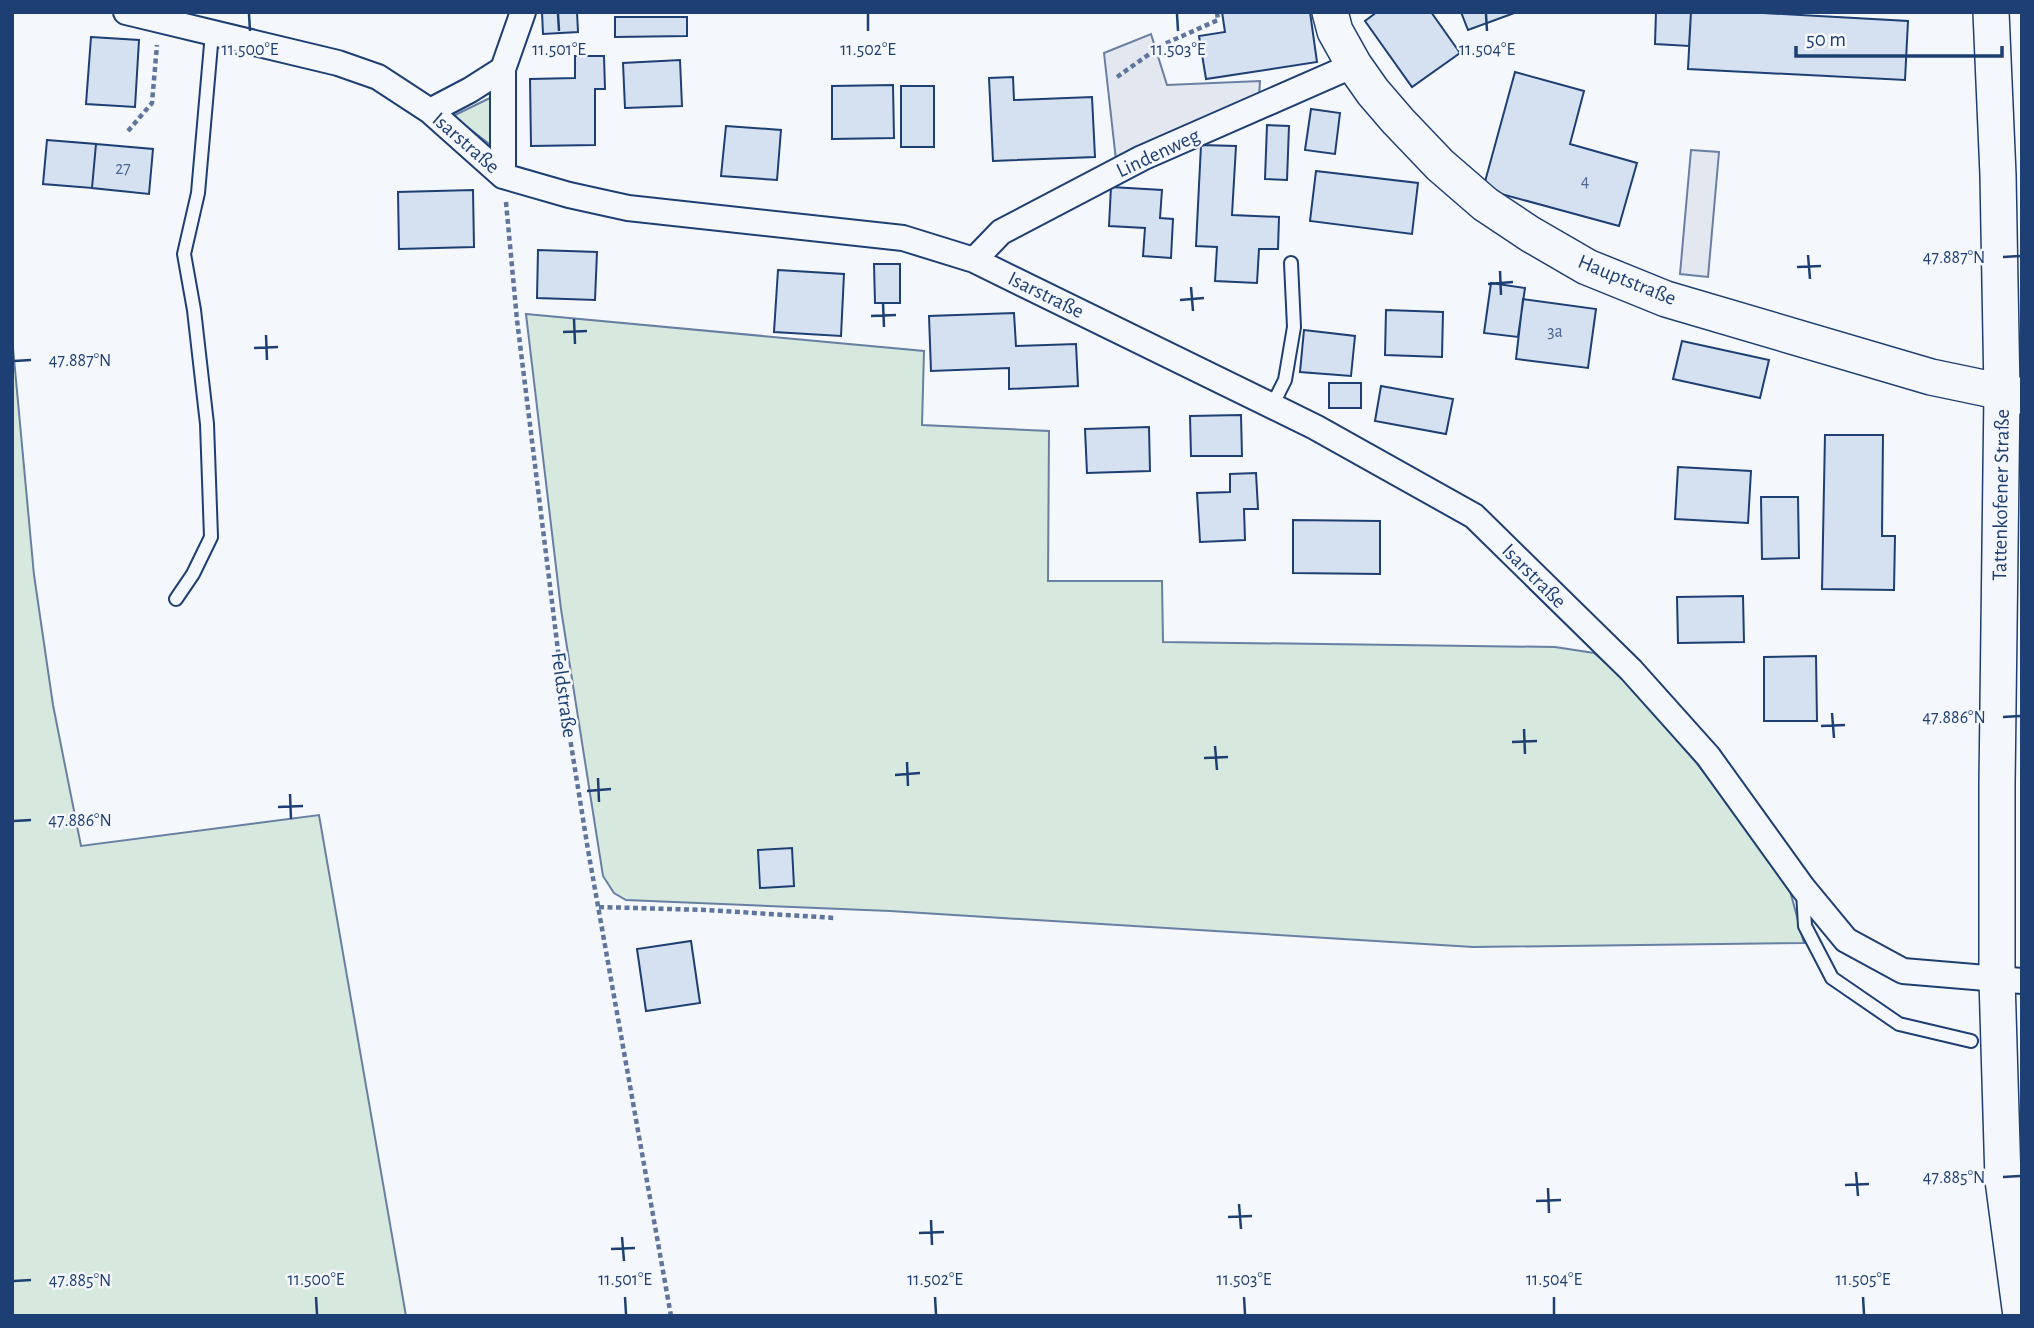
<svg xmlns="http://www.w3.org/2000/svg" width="2034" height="1328" font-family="'Alegreya Sans',sans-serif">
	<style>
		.green { fill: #d7e8df; stroke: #687fa3; stroke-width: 2 }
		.parking { fill: #e3e8f0; stroke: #687fa3; stroke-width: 2 }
		.building { fill: #d5e0f0; stroke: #1d3f73; stroke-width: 2 }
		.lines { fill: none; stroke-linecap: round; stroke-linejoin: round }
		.service-casing { stroke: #1d3f73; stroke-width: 16 }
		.minor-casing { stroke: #1d3f73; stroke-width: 28 }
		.secondary-casing { stroke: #1d3f73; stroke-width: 38 }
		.path { stroke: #5e769c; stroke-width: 4.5; stroke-dasharray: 5 3.5; stroke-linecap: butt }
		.service { stroke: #f4f7fb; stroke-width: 12 }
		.minor { stroke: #f4f7fb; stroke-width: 24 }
		.secondary { stroke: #f4f7fb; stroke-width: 35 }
		.ticks { fill: none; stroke: #1d3f73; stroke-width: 2.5 }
		.labels { text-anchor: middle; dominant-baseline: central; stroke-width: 5; stroke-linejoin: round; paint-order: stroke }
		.number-label { font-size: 18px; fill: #4b6792 }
		.street-label { font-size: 21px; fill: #1d3f73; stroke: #f4f7fb }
		.ticks-label { font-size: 18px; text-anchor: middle; fill: #1d3f73; stroke: #f4f7fb; stroke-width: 5; stroke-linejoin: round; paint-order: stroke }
	</style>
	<rect width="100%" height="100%" fill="#f4f7fb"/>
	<!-- green -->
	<path class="green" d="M494,96L492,146L453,116Z
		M526,314L924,351L922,425L1049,431L1048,581H1162L1163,642L1555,647L1594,653L1626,680L1695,761L1743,823L1789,887L1804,943L1473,947L890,911L626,900L614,893L603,876L561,609Z
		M12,337L34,575L53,705L81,846L319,815L406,1316H12Z"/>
	<!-- parking -->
	<path class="parking" d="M1151,34L1167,85L1260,81L1259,97L1116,160L1104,53Z
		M1691,150L1719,152L1708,277L1680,274Z"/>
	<!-- building -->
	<path class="building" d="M542,12H577L578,32L543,34Z
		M1222,12H1310L1317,62L1206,79L1199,36L1225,32Z
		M1377,12H1431L1460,53L1412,87L1365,21Z
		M1461,12H1517L1468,30Z
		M1656,12H1691L1689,46L1655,44Z
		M1691,12H1746L1908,21L1905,80L1688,69Z
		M615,17H687V36L615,37Z
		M91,37L139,40L135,107L86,104Z
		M575,56H604L605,89H595V145L531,146L530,79L575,78Z
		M680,60L682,106L625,108L623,63Z
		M1515,72L1584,91L1570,144L1637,163L1619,226L1483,189Z
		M1013,77L1014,100L1092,97L1095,157L993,161L989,78Z
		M893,85L894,138L832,139V86Z
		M901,86H934V147H901Z
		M1311,109L1340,113L1335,154L1305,150Z
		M1267,125L1289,126L1287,180L1265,179Z
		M726,126L781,130L777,180L721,176Z
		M47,140L96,144L92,188L43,184Z
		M96,144L153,149L149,194L92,188Z
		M1201,145L1236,146L1232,215L1279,217L1278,249H1259L1257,283L1215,281L1217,247L1196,246Z
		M1316,171L1418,183L1412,234L1310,221Z
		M1111,187L1162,190L1160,218L1173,219L1171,258L1143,256L1145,228L1109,226Z
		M473,190L474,247L399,249L398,192Z
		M538,250L597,252L595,300L537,298Z
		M874,264H900V303H875Z
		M778,270L844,274L841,336L774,332Z
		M1491,283L1525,288L1518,337L1484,333Z
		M1523,299L1596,309L1588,368L1516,359Z
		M1386,310L1443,312L1442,357L1385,355Z
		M1014,313L1016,346L1076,344L1078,386L1009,389V368L931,371L929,316Z
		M1304,330L1355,336L1351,376L1300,372Z
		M1682,341L1769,360L1760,398L1673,379Z
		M1329,383H1361V408H1329Z
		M1381,386L1453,399L1446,434L1375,421Z
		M1241,415L1242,456H1191L1190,416Z
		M1149,427L1150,471L1087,473L1085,429Z
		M1825,435H1883L1882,536H1895L1894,590L1822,589Z
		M1678,467L1751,471L1748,523L1675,519Z
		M1256,473L1258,509H1244L1245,540L1200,542L1197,493L1230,492V474Z
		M1761,497H1798L1799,558L1762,559Z
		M1293,520L1380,521V574L1293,573Z
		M1743,596L1744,642L1678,643L1677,597Z
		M1816,656L1817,721H1764V657Z
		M792,848L794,886L760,888L758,850Z
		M691,941L700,1003L646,1011L637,949Z"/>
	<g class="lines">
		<defs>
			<path id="service" d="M1272,406L1285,380L1294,327L1291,263
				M176,599L193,574L211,537L207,424L194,310L184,254L198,193L212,33
				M1803,892L1805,926L1832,978L1899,1024L1971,1041"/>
			<path id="minor" d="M126,12L338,63L378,77L430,111L503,176L569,195L628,208L903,238L974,260L1315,427L1474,516L1631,670L1708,756L1803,888L1846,940L1903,971L2022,981
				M430,111L470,90L503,69
				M503,176V69L523,12
				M974,260L1001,232L1142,158L1354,65"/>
			<path id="secondary" d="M1330,12L1335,31L1354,65L1373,92L1398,121L1440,165L1485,204L1530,234L1587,267L1666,299L1931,377L2022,396
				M1991,12L1998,175L2002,392L1997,784V979L2003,1180L2021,1316"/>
		</defs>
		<!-- service casing -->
		<use href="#service" class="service-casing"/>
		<!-- minor casing -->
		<use href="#minor" class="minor-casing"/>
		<!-- secondary casing -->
		<use href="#secondary" class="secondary-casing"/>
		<!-- path -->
		<path class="path" d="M1117,77L1162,45L1218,20L1217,12
			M128,131L152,103L157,45
			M506,202L517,320L565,707L588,850L671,1316
			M599,907L706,910L835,918"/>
		<!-- service -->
		<use href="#service" class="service"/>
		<!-- minor -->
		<use href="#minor" class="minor"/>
		<!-- secondary -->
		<use href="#secondary" class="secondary"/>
	</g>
	<!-- ticks -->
	<path class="ticks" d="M249,14L250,31M558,14L559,31M868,14V31M1177,14L1178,31M1486,14L1487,31M1808,255L1810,279M2003,257L2020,256M1797,267L1821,266M1500,271L1501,295M1488,284L1513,282M1191,287L1193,311M1180,300L1204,298M883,303L884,327M871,316L896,315M574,319L575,344M563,332L587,331M266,335L267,360M254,348L278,347M14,361L31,360M1832,713L1834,738M2003,717L2020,716M1821,726L1845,725M1524,729L1525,754M1512,742L1537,741M1215,746L1217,770M1204,758L1228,757M907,762L908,786M895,775L920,773M598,778L599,802M587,791L611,789M290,794L291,819M278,807L303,806M14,821L31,820M1856,1172L1858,1196M2003,1177L2020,1176M1845,1185L1869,1184M1548,1188L1549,1213M1536,1201L1561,1200M1239,1204L1241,1229M1228,1217L1252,1216M931,1220L932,1245M919,1233L944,1232M622,1237L624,1261M611,1249L635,1248M14,1281L31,1280M316,1297L317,1314M625,1297L626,1314M935,1297L936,1314M1244,1297L1245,1314M1554,1297V1314M1863,1297L1864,1314"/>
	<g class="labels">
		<!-- number labels -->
		<g class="number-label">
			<text x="123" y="169">27</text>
			<text x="1585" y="182">4</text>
			<text x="1555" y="332">3a</text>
		</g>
		<!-- street labels -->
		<g class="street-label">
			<text transform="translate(466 143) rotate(41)">Isarstraße</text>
			<text transform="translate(1158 153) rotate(-25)">Lindenweg</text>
			<text transform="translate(1627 280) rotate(22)">Hauptstraße</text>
			<text transform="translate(1046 295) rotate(26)">Isarstraße</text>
			<text transform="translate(2001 495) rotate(-89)">Tattenkofener Straße</text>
			<text transform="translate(1534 576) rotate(45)">Isarstraße</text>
			<text transform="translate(564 695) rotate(82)">Feldstraße</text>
		</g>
	</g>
	<g class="ticks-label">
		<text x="250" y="55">11.500°E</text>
		<text x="559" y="55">11.501°E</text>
		<text x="868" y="55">11.502°E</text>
		<text x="1178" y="55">11.503°E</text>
		<text x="1487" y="55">11.504°E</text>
		<text x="1954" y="263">47.887°N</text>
		<text x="80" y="366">47.887°N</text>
		<text x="1954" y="723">47.886°N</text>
		<text x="80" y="826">47.886°N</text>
		<text x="1954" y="1183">47.885°N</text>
		<text x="316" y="1285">11.500°E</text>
		<text x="625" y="1285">11.501°E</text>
		<text x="935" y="1285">11.502°E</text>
		<text x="1244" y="1285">11.503°E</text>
		<text x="1554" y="1285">11.504°E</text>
		<text x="1863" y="1285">11.505°E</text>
		<text x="80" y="1286">47.885°N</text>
	</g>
	<!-- border -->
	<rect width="2034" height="1328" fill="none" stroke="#1d3f73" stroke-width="28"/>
	<!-- scale -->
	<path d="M1796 46v10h206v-10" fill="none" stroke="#1d3f73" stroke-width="3.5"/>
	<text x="1806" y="46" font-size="21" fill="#1d3f73" stroke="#f4f7fb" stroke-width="5" paint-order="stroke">50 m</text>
</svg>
